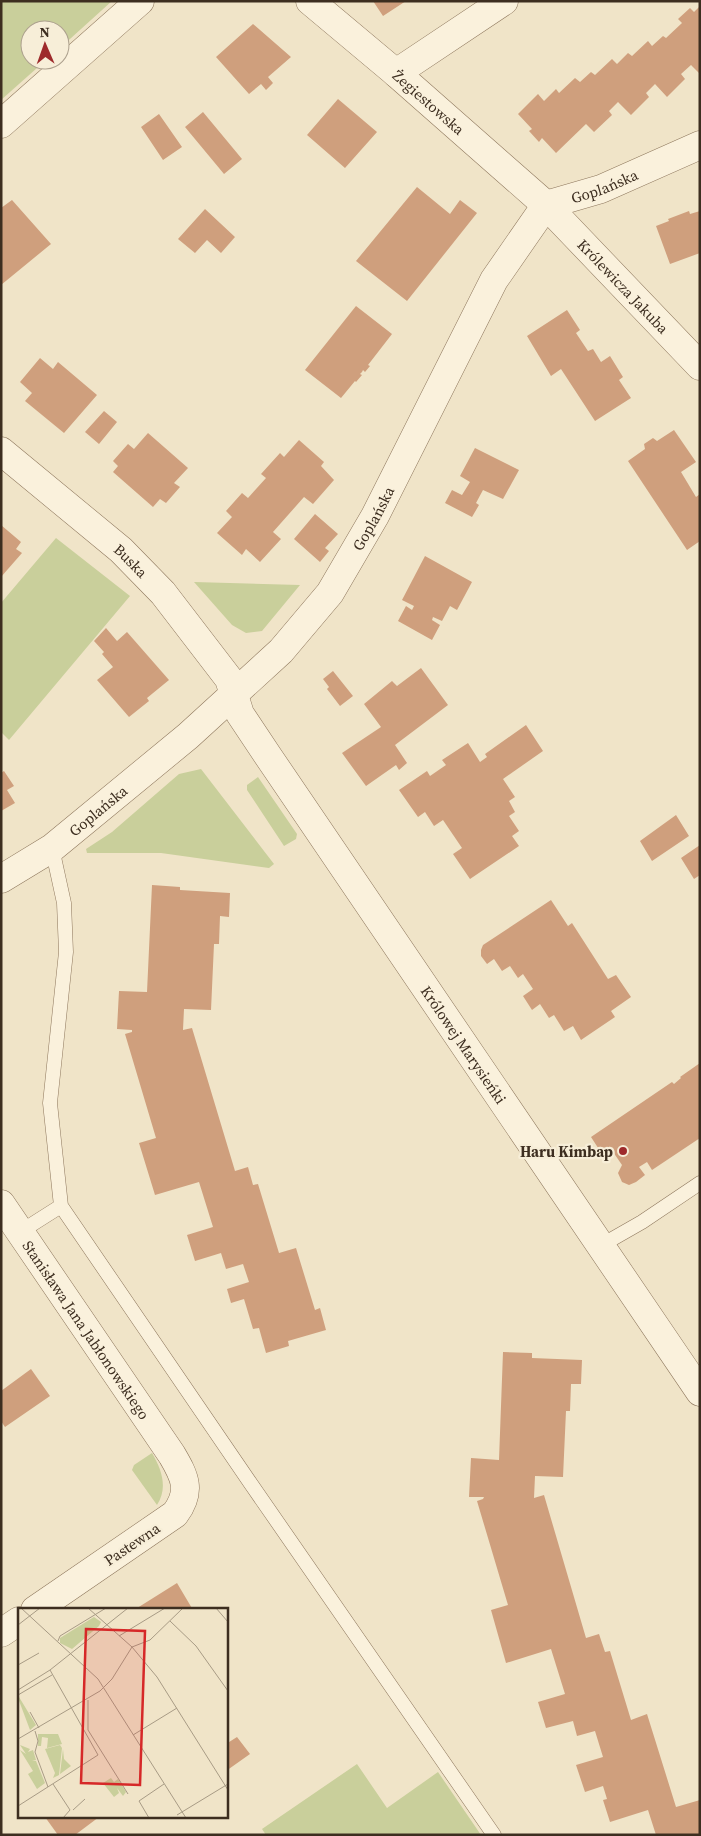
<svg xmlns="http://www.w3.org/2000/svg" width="701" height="1836" font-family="'Source Serif 4',serif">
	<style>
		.green { fill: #c9cf9b }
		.building { fill: #cf9f7d }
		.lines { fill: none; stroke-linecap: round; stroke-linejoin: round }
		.service-casing { stroke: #8d765c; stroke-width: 15 }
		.minor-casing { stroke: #8d765c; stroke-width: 29 }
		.tertiary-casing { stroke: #8d765c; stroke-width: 29 }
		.service { stroke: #faf1dc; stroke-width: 14 }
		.minor { stroke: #faf1dc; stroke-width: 28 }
		.tertiary { stroke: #faf1dc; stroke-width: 28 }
		.poi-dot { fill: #9e2a2b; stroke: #f7eed8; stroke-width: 2 }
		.labels { text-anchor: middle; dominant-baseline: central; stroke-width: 4.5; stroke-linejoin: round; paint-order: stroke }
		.street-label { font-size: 15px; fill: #3d2e20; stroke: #f7eed8 }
		.poi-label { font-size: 15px; font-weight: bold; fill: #3d2e20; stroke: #f7eed8; text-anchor: end }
		.inset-road { fill: none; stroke: #a89b85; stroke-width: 1 }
		.view { fill: #d62828; fill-opacity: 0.15; stroke: #d62828; stroke-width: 2.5 }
		.inset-edge { fill: none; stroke: #3d2e20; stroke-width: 2.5 }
	</style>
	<rect width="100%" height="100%" fill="#f0e4c8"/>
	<!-- green -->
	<path class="green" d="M1,1H112L60,48V30H30V60H46L1,100Z
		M56,538L130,596L9,740L1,732V603Z
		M194,582L300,585L262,631L246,633L232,625Z
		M201,769L274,864L269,868L161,853H87L86,849L112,832L179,774Z
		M258,777L297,834L296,839L284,846L247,790V785Z
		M152,1453C162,1470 168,1488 157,1505L132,1470L134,1465Z
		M357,1764L387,1808L438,1772L481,1835H266L262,1829Z"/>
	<!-- building -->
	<path class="building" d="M373,1H406L383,16Z
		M700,6V74L691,65L681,74L685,79L667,97L655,84L646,93L649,97L631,115L618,102L609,111L612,115L594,132L586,124L556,153L542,138L539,142L529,131L532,129L518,114L538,94L544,101L556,89L559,93L575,78L580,82L591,72L595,75L612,59L617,64L628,53L632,56L648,41L652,46L663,36L666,38L682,23L678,19L690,8L694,12Z
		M253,24L291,57L268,77L273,83L266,90L261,84L249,94L216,57Z
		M338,99L377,132L345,168L307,135Z
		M203,112L242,159L224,174L185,127Z
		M159,114L182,147L163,160L141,127Z
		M417,187L450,214L460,200L477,213L407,301L356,261Z
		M12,200L51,244L1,285V208Z
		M205,209L235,237L221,253L207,240L195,253L178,239Z
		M689,211L690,214L700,211V253L670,264L656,226L669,221L668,219Z
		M356,306L392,334L368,365L370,366L365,372L363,370L362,372L360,374L362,375L356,382L355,381L341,398L305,370Z
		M567,310L580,330L576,333L588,351L593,349L601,362L610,356L623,377L619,380L631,398L595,421L561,369L551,376L527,336Z
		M40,358L53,369L58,362L97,395L64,433L25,401L32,393L20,382Z
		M104,411L117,422L99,444L85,432Z
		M674,430L696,462L681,472L696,497L700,494V541L687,550L628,461L645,449L644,444L653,438L657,441Z
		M148,433L188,468L174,483L180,487L166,503L160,499L153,507L113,472L118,466L113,461L128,444L134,449Z
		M299,440L324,462L321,466L334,480L313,504L304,497L273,532L281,539L260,562L246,549L242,555L217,533L232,517L226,511L242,493L248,498L266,478L261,474L280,453L284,457Z
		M475,448L519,470L503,499L483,490L476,503L479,505L472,517L445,503L452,490L462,495L470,482L460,476Z
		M315,514L338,534L325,548L329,551L320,562L294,539Z
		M1,525L21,542L16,549L22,553L1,577Z
		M425,556L472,582L457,610L450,606L442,621L433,617L432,620L440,625L432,640L398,621L406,606L412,610L414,606L402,600Z
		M106,628L117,641L127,632L169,680L147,698L149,701L129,717L97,680L113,667L102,654L104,652L94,641Z
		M421,668L448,705L395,745L407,763L399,770L396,765L366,786L342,753L381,727L364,704L392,681L397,686Z
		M333,671L353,696L340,706L327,689L329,687L323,679Z
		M526,725L543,751L503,779L515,797L509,801L515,812L509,816L519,831L512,836L519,846L470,879L453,854L462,848L443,820L434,826L425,812L418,817L399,790L427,771L430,776L446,765L442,760L468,743L480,762L487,757L485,754Z
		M4,771L14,786L7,790L15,803L1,811V773Z
		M676,815L689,836L652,861L640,841Z
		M700,845V875L694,879L681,858Z
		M152,885L180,887V890L230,893L229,917L220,916L219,944H214L211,1010L184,1009L183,1030L192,1028L235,1171L248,1167L253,1185L258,1184L279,1253L296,1248L315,1310L320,1308L326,1330L288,1341L289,1346L266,1353L259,1328L253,1329L244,1299L231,1303L227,1289L249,1282L243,1264L226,1269L221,1253L195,1261L187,1235L213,1227L199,1182L155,1195L139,1143L156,1138L125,1034L132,1032V1030L117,1029L119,991L147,992Z
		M551,900L568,926L572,923L608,979L616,975L631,997L611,1011L615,1017L581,1040L573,1026L564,1031L554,1015L549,1018L540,1004L532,1010L523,996L533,989L523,974L518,978L510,966L502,971L494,959L487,964L481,956V950L483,945Z
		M700,1063V1138L652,1170L647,1162L639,1167L645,1175L636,1182L629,1185L622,1182L618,1173L622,1165L611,1149L602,1154L591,1137L672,1082L674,1084L681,1078L680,1077Z
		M503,1352L532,1353V1358L582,1360L581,1384H571L570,1411H566L563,1477L535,1476L534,1498L544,1495L586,1638L599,1634L605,1652L610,1651L631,1720L647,1714L676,1807L700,1800V1835H656L648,1810L610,1822L603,1800L607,1799L603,1786L585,1792L576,1765L603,1757L595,1731L577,1736L573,1721L546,1728L538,1702L565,1694L551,1649L506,1663L491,1610L508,1605L477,1501L483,1499L484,1497H469L471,1458L499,1460Z
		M31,1369L50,1396L5,1427L1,1421V1391Z
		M177,1583L193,1610H134Z
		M237,1737L250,1754L226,1771V1744Z
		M45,1817H99L75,1835H58Z"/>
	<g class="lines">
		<defs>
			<path id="service" d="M52,848L64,903L66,952L50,1103L61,1206L251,1484L494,1835
				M20,1232L61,1206
				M600,1246L642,1222L700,1183"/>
			<g id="minor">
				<path id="s1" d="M310,1L396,73L546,205L700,366"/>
				<path d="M396,73L504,1"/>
				<path id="s2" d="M1,451L121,550L163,593L229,679L240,714L268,756L700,1392"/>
				<path id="s3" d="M1,879L52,848L188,736L281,651L330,593L375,516L494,280L546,205L601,189L700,145"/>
				<path id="s4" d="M1,1204L172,1455C185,1477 192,1491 175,1514L35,1610"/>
				<path d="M1,1633L19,1621"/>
			</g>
			<path id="tertiary" d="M1,124L140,1"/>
		</defs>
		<!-- service casing -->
		<use href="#service" class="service-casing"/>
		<!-- minor casing -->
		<use href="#minor" class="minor-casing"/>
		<!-- tertiary casing -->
		<use href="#tertiary" class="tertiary-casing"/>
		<!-- service -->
		<use href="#service" class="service"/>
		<!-- minor -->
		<use href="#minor" class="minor"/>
		<!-- tertiary -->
		<use href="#tertiary" class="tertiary"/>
	</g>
	<!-- markers -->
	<circle class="poi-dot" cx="623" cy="1151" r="5"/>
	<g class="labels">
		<!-- street labels -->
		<g class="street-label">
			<text stroke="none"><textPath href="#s1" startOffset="156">Żegiestowska</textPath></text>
			<text stroke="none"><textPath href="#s3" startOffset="944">Goplańska</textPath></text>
			<text stroke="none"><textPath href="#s1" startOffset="424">Królewicza Jakuba</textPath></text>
			<text stroke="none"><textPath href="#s3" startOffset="524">Goplańska</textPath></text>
			<text stroke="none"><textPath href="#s2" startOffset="170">Buska</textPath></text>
			<text stroke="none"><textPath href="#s3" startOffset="119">Goplańska</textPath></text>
			<text stroke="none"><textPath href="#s2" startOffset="760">Królowej Marysieńki</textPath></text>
			<text stroke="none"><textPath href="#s4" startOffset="152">Stanisława Jana Jabłonowskiego</textPath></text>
			<text transform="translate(132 1544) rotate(-34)">Pastewna</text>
		</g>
		<!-- poi labels -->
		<g class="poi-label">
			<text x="613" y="1151">Haru Kimbap</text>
		</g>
	</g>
	<!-- overview -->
	<g transform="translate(18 1608)">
		<rect width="210" height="210" fill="#f0e4c8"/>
		<path d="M76,9L83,14L81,18L54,41L42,35V30ZM1,89L18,117L12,122L0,90ZM20,126H40L44,136L29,140L30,130L24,129L23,138H20ZM2,137L12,141L10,144L15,142L18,152L14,153H18L27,175L19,181L10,166L15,163L2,142L8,146ZM42,137L44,140L41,167L35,170L37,165L27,141ZM45,141L46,151L53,158L42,166ZM93,170L96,174L100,171L108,184L105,188L99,180L101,185L96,189L85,175Z" fill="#c9cf9b"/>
		<path class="inset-road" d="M3,0L80,71L168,210M70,0L114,39L139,69L210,182M198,0L210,14M152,13L178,38L210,83M0,17L22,0M101,28L147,0M40,33L42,28L88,0M0,57L21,45M0,82L32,62L110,0M0,87L34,67M70,92V122L110,186M12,104L21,120M17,123L20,133L17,144L30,179M115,127L159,100M0,131L82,83L94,71L114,39L132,32L165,0M35,176L52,202L45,210M0,198L80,147L32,62M55,202L67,191M159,207L210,176M131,210L121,193L146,176"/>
		<path class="view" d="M68,21L127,23L122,177L63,175Z"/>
		<rect width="210" height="210" class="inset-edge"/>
	</g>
	<!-- border -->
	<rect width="701" height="1836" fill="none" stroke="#3d2e20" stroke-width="5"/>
	<!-- north arrow -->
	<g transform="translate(45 45) rotate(358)"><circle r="24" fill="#f7eed8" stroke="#ada18e"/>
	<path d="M0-4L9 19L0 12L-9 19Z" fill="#9e2a2b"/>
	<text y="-8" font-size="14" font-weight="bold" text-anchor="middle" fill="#3d2e20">N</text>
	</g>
</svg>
